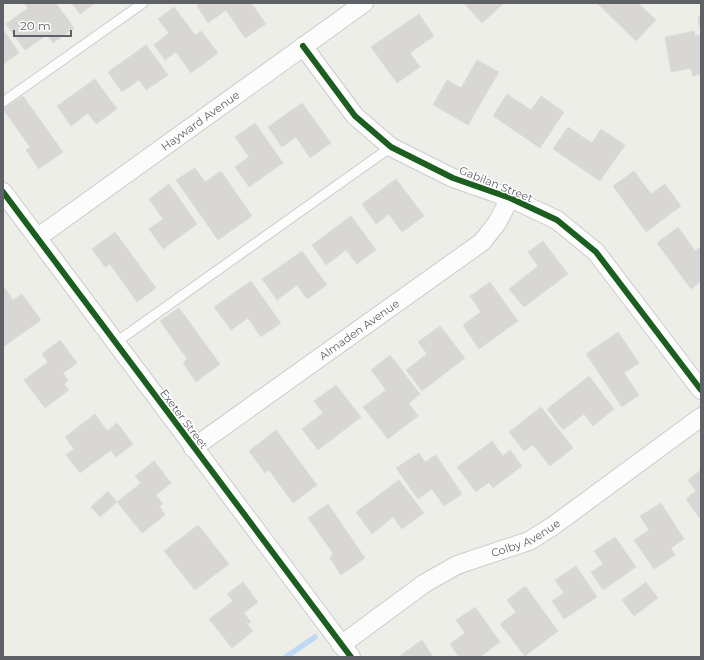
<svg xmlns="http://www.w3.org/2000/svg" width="704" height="660" font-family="Montserrat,sans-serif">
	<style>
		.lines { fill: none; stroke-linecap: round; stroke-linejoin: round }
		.stream { stroke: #bed8f6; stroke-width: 5.5 }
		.building { fill: #d8d7d4; stroke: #dddcd8 }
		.service-casing { stroke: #cbcbcb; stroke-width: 11 }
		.minor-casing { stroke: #cbcbcb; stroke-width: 20 }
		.service { stroke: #fcfcfc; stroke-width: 9 }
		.minor { stroke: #fcfcfc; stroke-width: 18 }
		.cycleway-casing { stroke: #fff; stroke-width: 8 }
		.cycleway { stroke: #1b5e20; stroke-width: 6 }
		.labels { text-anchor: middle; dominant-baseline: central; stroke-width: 3; stroke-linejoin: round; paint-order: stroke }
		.street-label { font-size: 11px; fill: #5e6166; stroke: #fff }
	</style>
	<rect width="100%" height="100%" fill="#eeeee9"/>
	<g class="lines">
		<!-- stream -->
		<path class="stream" d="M286,657L315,637"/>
	</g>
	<!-- building -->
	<path class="building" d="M24,3H56L74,28L53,43L47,35L25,50L6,24L28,8Z
		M72,3H95L80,14Z
		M201,3H251L266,24L245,38L226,10L208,23L197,6Z
		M464,3H504L482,23Z
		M597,3H638L656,20L636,41Z
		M174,7L195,35L201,31L218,53L191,73L176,52L165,60L154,45L169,33L158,19Z
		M419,14L434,36L410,53L420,67L397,83L371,47Z
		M701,16V34L698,17Z
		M3,29L19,53L3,64Z
		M694,31L695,36L701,35V74L693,76L691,68L671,72L665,37Z
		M146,45L168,75L146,90L139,80L122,92L108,72Z
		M477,60L499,72L468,125L433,105L447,80L461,88Z
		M95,79L117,109L96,124L88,113L71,126L57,106Z
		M507,94L531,110L541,96L564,112L540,148L493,116Z
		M23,96L63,152L39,169L26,150L30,147L3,109Z
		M302,103L331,143L310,158L296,137L282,147L268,127Z
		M255,123L283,163L249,187L235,167L249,157L235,137Z
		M568,127L592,143L601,129L625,145L600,181L553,149Z
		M195,168L205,182L221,171L252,216L218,240L176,180Z
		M634,171L651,194L665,184L681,206L646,232L613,186Z
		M396,179L424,216L402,232L389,214L376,224L362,204Z
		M169,184L197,224L163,249L149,229L163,219L149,199Z
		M351,216L376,250L357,264L346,250L326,265L312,245Z
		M678,227L695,251L701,246V281L691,289L657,243Z
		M115,232L156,288L137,302L110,264L105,267L92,249Z
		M543,241L568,274L524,307L509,289L538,266L528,252Z
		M302,251L327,285L307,299L297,285L277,300L262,279Z
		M251,281L281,323L261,337L248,318L231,330L214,307Z
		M490,282L518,321L479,349L463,325L481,312L470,296Z
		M3,286L13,300L22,294L41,320L3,347Z
		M179,308L220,364L196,382L183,363L187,359L160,321Z
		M440,326L465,358L422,391L406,370L427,354L418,342Z
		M618,332L639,363L624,373L639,395L622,407L586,354Z
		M60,340L77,363L63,373L68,381L64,384L69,390L45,408L24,380L48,362L42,354Z
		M390,355L420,394L409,403L418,416L388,439L363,407L386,390L371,370Z
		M589,376L614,409L593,426L584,414L563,430L547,409Z
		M336,385L361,417L318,450L302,429L323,413L314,401Z
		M541,407L573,448L550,466L533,445L524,451L509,432Z
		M95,414L107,431L117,423L133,444L116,457L111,450L80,473L66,455L74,449L65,437Z
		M276,430L317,485L293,503L269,470L265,473L249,451Z
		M492,441L503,456L510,450L522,466L493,488L489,482L476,492L457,467Z
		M419,453L425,462L436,455L462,494L444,506L432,489L418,499L396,468Z
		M154,461L171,483L156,495L163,504L159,506L165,515L142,533L117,502L141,483L135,476Z
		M701,470V520L686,499L696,491L688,480Z
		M399,480L424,513L402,529L393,517L372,534L356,512Z
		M108,491L117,502L100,517L91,507Z
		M661,503L684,539L671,548L675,555L654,569L634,540L649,530L640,516Z
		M328,504L365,558L341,575L330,558L333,553L308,518Z
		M198,525L229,564L195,590L164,551Z
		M615,537L636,567L603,590L591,572L603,564L594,551Z
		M576,566L597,597L564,619L552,601L564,593L555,580Z
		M243,582L258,602L244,613L251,622L247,624L253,631L232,648L209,619L233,601L227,594Z
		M646,582L658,598L634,616L622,600Z
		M525,586L558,631L525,656L500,624L516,612L507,600Z
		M475,607L500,642L480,657H459L450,644L465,633L456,620Z
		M422,640L433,657H402L401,655Z"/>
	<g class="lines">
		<defs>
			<path id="service" d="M3,102L143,3
				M115,343L391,147"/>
			<g id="minor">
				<path d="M303,46L355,116L391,147L453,178L510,198L557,220L596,252L701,390"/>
				<path d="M3,192L351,657"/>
				<path id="s1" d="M37,238L364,3"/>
				<path id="s2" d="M193,448L482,242L497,223L510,198"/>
				<path id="s3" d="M341,645L425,583L457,565L529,541L553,526L701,417"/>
			</g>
		</defs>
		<!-- service casing -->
		<use href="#service" class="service-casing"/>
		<!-- minor casing -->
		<use href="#minor" class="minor-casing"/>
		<!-- service -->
		<use href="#service" class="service"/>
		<!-- minor -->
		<use href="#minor" class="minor"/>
		<defs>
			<path id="cycleway" d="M303,46L355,116L391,147L453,178L510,198L557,220L596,252L701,390
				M3,192L351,657"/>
		</defs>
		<!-- cycleway casing -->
		<use href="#cycleway" class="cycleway-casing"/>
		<!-- cycleway -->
		<use href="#cycleway" class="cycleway"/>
	</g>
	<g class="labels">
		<!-- street labels -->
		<g class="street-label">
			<text stroke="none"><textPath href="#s1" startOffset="201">Hayward Avenue</textPath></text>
			<text transform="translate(496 184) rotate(22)">Gabilan Street</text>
			<text stroke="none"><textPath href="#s2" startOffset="204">Almaden Avenue</textPath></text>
			<text transform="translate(184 419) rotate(53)">Exeter Street</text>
			<text stroke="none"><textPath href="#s3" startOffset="215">Colby Avenue</textPath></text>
		</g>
	</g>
	<!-- border -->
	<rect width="704" height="660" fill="none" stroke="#5e6166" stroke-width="8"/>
	<!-- scale -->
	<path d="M14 30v6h57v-6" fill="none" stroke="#5e6166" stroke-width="2"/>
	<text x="20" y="30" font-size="12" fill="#5e6166" stroke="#ffffff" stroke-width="3" paint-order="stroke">20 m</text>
</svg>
